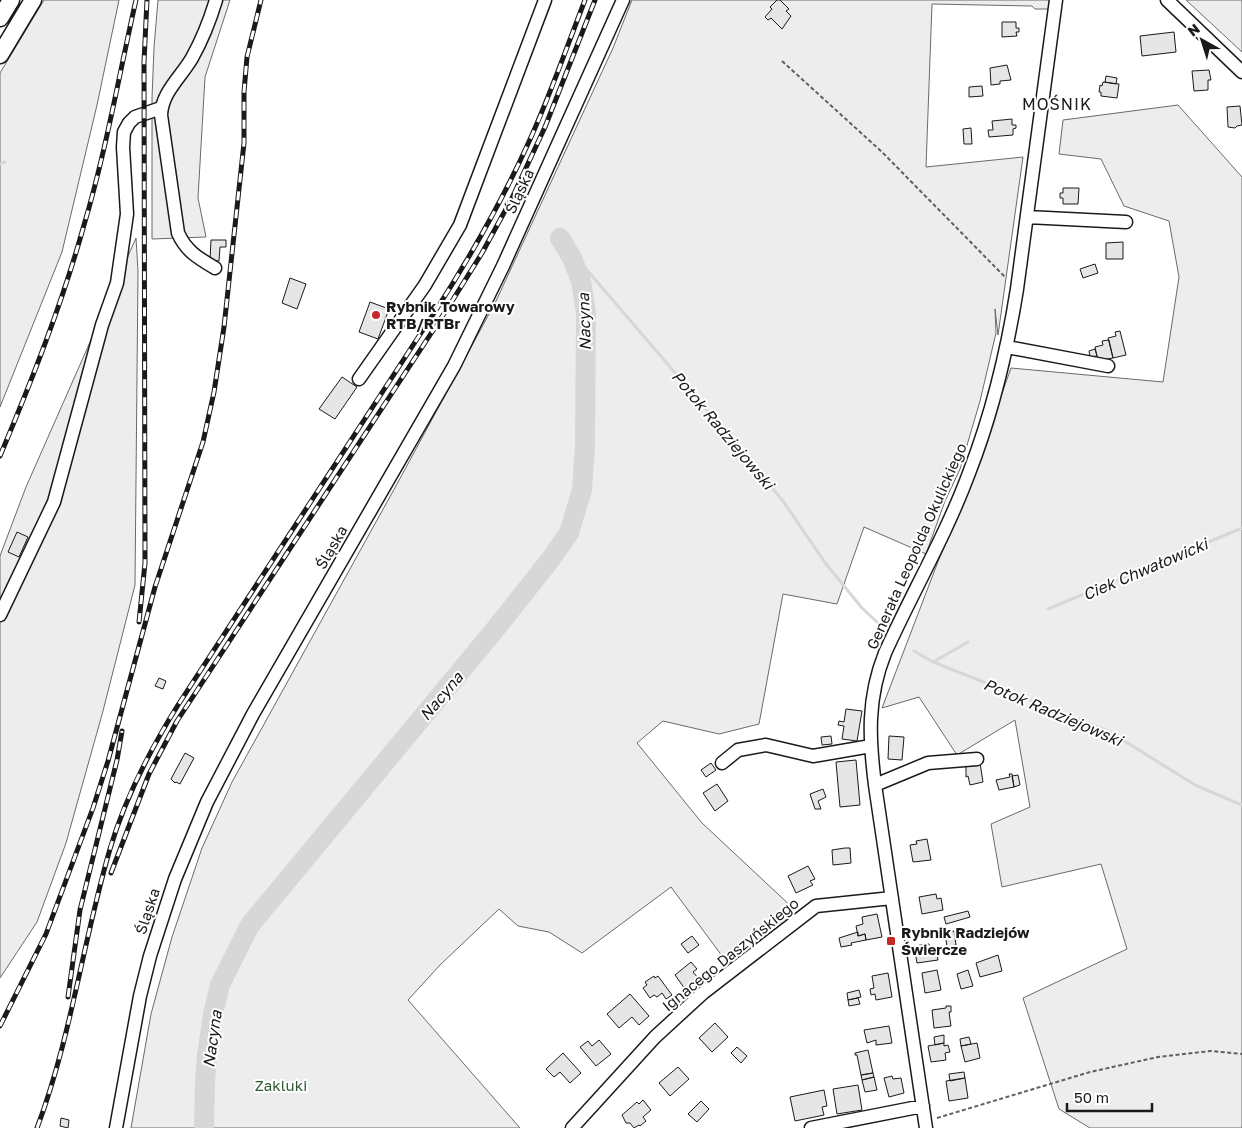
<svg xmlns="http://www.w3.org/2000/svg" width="1242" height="1128" font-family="'Golos Text',sans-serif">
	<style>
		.built { fill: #ededed; stroke: #6a6a6a }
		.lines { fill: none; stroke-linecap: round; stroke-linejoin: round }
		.stream { stroke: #d7d7d7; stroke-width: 3 }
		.river { stroke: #d7d7d7; stroke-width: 20 }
		.building { fill: #e6e6e6; stroke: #1a1a1a }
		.minor-casing { stroke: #1a1a1a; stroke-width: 15 }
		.major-casing { stroke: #1a1a1a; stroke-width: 19 }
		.path { stroke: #5f5f5f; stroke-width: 2; stroke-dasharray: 4 2.5; stroke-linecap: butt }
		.minor { stroke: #fff; stroke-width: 12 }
		.major { stroke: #fff; stroke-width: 16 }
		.rail-casing { stroke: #1a1a1a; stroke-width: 5 }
		.rail { stroke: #fff; stroke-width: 3; stroke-dasharray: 9; stroke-linecap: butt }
		.poi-dot { fill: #c62828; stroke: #fff; stroke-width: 2 }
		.labels { text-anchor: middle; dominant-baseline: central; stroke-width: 4; stroke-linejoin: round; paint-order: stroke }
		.street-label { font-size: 15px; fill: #1a1a1a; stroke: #fff }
		.poi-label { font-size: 15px; font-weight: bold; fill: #1a1a1a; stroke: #fff; text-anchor: start }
		.park-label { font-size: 15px; fill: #2b5a34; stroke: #fff }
		.neighbourhood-label { font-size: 16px; letter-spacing: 1px; fill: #1a1a1a; stroke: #fff }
		.water-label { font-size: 16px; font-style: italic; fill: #1a1a1a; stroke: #fff }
	</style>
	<rect width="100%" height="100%" fill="#fff"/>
	<!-- built -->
	<path class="built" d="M44,0H119L97,105L62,252L0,407V73Z
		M158,0H230L205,77L198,198L206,237L152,239V98L154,47Z
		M632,0H1053V9H1035L1032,6L932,4L926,167L1023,157L998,335L995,309L996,333L980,401L960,469L945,501L926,554L864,527L837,604L783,594L759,724L719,734L663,721L637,743L702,823L795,910L728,964L671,887L582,953L549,932L518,926L499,909L440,965L408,1000L520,1128H131L151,1014L172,937L202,848L232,782L397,484L496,301L613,48Z
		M1186,0H1242V52Z
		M1178,105L1242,177V1128H1090L1059,1109L1023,998L1127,949L1101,864L1002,887L991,824L1030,807L1015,720L957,755L919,697L882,708L939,559L960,511L1011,368L1163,382L1179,277L1169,221L1124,206L1101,159L1059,154L1063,120Z
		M136,238L138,271L135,585L103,711L66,843L37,922L0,978V556L26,487Z"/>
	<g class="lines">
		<!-- stream -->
		<path class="stream" d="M0,164L5,162
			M563,242L713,417L783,501L826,564L862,608L878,623
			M1048,609L1242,528
			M914,651L933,662L1110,732L1195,785L1242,805
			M933,662L968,642"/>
		<!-- river -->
		<path class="river" d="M204,1128L205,1082L207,1056L213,1014L220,985L250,925L493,632L550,560L569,533L582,490L585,445L586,313L581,281L572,258L560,238"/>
	</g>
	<!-- building -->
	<path class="building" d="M777,0H780L789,9L786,11L791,16L782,29L771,18L768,20L765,17L772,9L770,7Z
		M1002,22H1016V28H1019V32H1016L1017,36L1002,37Z
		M1174,32L1176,52L1142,56L1140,36Z
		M1007,65L1011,80L1000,81V84L991,85L990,68Z
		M1209,70L1211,80H1208V90L1194,91L1192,71Z
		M1106,76L1117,78L1116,84L1105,82Z
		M1103,82L1119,84L1117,98L1101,96V92H1099L1100,85L1102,86Z
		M982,86L983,96L969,97V87Z
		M1240,106L1242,125L1237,126L1235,128L1228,127L1227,107Z
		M1012,119V125H1016V128L1013,129V135L989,137L988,130H993L992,121Z
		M971,128L972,144H964L963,129Z
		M1063,188H1079L1078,204H1063V198H1060V193H1063Z
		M211,240H226V247H220L219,261L210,260Z
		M1123,242V259H1106V243Z
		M1095,264L1098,273L1083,278L1080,269Z
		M290,278L306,284L297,309L282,303Z
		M370,302L389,309L378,339L359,332Z
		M1120,331L1126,355L1113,358L1108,338L1116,336L1115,332Z
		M1109,340L1113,358L1098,361L1095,347L1103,345L1102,341Z
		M1095,349L1097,356L1090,357L1089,351Z
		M342,377L357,387L335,419L319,409Z
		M17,532L28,537L19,557L8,552Z
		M159,678L166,681L163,689L155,686Z
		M846,709L862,711L857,741L842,739L844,726L838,725L839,721L844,722Z
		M831,736L832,744L822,745L821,737Z
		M889,736L904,737L902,760L888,759Z
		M185,753L194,758L180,784L176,782L175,783L171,779Z
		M856,760L860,805L840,807L836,762Z
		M711,763L716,770L706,777L701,770Z
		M980,763L983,782L970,785L968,776L966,777V766Z
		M1009,774H1012L1014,787L999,790L996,780L1010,777Z
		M1018,775L1020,785L1014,787L1012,776Z
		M717,784L728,801L715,811L703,793Z
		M823,789L826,797L818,801L821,809H815L810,794Z
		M927,839L931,860L913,862L910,845L917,844L916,841Z
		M845,848H850L851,863L833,865L832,850Z
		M808,866L815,879L810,881L813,885L796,893L788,876Z
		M936,894L937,899L941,898L943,910L922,914L919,897Z
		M968,911L970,917L946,924L944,917Z
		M877,914L882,937L866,940L865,934L858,936L856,926L863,924L862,917Z
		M954,931L956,945L947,947L945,932Z
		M858,932V936L865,934L866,940L851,943L852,945L841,947L839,938Z
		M692,936L699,945L688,953L681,944Z
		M929,944L930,950L936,949L938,960L917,963L914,946Z
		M998,955L1002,971L980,977L976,963Z
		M691,962L697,969L693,972L698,978L685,989L675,975Z
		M937,970L941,990L925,993L922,973Z
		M968,970L973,986L961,989L957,974Z
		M888,973L892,997L876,1000L875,994L871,995L870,989L874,988L872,976Z
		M654,976L655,978L658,976L672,995L666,999L662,993L657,997L654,995L650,998L643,988L647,985L645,982Z
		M859,990L861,997L848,1000L847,993Z
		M630,994L649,1016L639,1025L632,1017L619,1028L607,1014Z
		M858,998L860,1004L849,1006L848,1000Z
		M946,1006H951V1012H949L951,1026L934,1028L932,1010L946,1008Z
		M715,1023L728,1037L712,1052L699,1038Z
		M889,1026L892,1043L876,1045V1040L867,1043L864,1030Z
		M944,1035V1043L935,1045L934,1037Z
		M969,1037L971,1044L961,1046L960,1039Z
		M599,1040L611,1054L596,1066L580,1047L588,1041L592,1046Z
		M944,1043V1046L948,1045L950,1052L945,1053L946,1060L931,1062L928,1046Z
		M977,1043L980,1058L965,1062L961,1046Z
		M737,1047L747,1056L741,1063L731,1053Z
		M868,1050L873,1073L861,1075L857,1055H855V1053Z
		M563,1053L581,1073L570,1083L560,1072L554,1077L546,1069Z
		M678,1067L689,1079L670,1096L659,1083Z
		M964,1072L965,1078L950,1081L949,1074Z
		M873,1073L874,1077L862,1080L861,1075Z
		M892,1076L893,1079L901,1078L904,1093L889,1097L884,1078Z
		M874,1077L877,1090L865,1092L862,1080Z
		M965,1078L968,1098L949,1101L946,1081Z
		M858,1085L862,1110L837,1114L833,1089Z
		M824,1090L827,1106L822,1107L824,1115L795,1121L790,1097Z
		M643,1100L651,1110L643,1117L646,1121L640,1126L639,1125L634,1128L630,1123H626L622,1115L637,1102L639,1104Z
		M701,1101L709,1109L697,1122L688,1114Z
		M61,1118L69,1120L68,1128L60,1126Z"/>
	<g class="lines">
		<defs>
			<path id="minor" d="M1167,0L1242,72
				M1027,217L1126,222
				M215,268C198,258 186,251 178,233L161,115C162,92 181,77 192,58C202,40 210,20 216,0
				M1007,347L1108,366
				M359,379L425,285L460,225L545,0
				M0,615L54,502L102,325L117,283L127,214L123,147L124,132L129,123L135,117L161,108
				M722,763L738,750L766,745L813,756L871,746
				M875,785L928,763L977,759
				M116,1128L140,996L150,956L175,879L207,802L253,714L454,366L503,266L623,0
				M572,1128L655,1037L703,993L816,906L892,898
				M811,1128L923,1106
				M926,1128L875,785C869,738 867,698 885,653C912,593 946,535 969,473C992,414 1007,352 1017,289L1056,0"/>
			<path id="major" d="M0,18L11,0
				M0,55L33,0"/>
		</defs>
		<!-- minor casing -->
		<use href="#minor" class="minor-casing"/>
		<!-- major casing -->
		<use href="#major" class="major-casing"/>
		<!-- path -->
		<path class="path" d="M782,61L882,152L1006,278
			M937,1118L1090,1072L1158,1057L1211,1051L1242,1054"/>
		<!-- minor -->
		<use href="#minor" class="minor"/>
		<!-- major -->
		<use href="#major" class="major"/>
		<defs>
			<path id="rail" d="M0,456C32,380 62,304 84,225C106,151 119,75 136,0
				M139,622L145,563L144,62L147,0
				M111,873L149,774L177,721L449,306L482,253L512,198L545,127L595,0
				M68,997L80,910L117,760L122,731
				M0,1026L46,934L93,808L108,761L155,587L203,442L214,392L224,327L244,143V92L247,57L261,0
				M37,1128C71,1038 83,941 110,849C125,798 150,750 178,705L436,310C470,257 501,203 527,146C549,99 566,49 585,0"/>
		</defs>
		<!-- rail casing -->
		<use href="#rail" class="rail-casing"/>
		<!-- rail -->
		<use href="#rail" class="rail"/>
	</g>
	<!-- markers -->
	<g class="poi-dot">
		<circle cx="376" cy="315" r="5"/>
		<rect x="886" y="936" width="10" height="10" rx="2.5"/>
	</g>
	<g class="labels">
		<!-- street labels -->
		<g class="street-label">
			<text transform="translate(519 191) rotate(-65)">Śląska</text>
			<text transform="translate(916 546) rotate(-66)">Generała Leopolda Okulickiego</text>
			<text transform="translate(331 547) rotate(-60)">Śląska</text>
			<text transform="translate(147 911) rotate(-72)">Śląska</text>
			<text transform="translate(730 954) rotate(-39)">Ignacego Daszyńskiego</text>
		</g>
		<!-- poi labels -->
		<g class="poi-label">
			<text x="386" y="306">Rybnik Towarowy<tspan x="386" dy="17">RTB/RTBr</tspan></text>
			<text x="901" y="932">Rybnik Radziejów<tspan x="901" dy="17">Świercze</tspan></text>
		</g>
		<!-- park labels -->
		<g class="park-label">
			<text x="281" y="1085">Zakluki</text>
		</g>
		<!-- neighbourhood labels -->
		<g class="neighbourhood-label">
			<text x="1057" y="104">MOŚNIK</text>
		</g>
		<!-- water labels -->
		<g class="water-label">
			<text transform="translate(584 322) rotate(-92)">Nacyna</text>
			<text transform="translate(723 430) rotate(50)">Potok Radziejowski</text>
			<text transform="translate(1145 569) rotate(-23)">Ciek Chwałowicki</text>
			<text transform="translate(441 696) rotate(-50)">Nacyna</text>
			<text transform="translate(1053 712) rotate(23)">Potok Radziejowski</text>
			<text transform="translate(212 1039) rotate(-82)">Nacyna</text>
		</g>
	</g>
	<!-- north arrow -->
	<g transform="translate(1202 40) rotate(321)" stroke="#ffffff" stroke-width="4" paint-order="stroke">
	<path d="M0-4L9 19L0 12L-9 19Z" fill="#1a1a1a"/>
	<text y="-8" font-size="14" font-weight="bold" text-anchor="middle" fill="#1a1a1a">N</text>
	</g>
	<!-- scale -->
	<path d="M1067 1103v8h85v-8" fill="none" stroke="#1a1a1a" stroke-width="2.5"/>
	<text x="1074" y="1103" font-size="15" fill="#1a1a1a" stroke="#ffffff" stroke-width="4" paint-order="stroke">50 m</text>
</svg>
